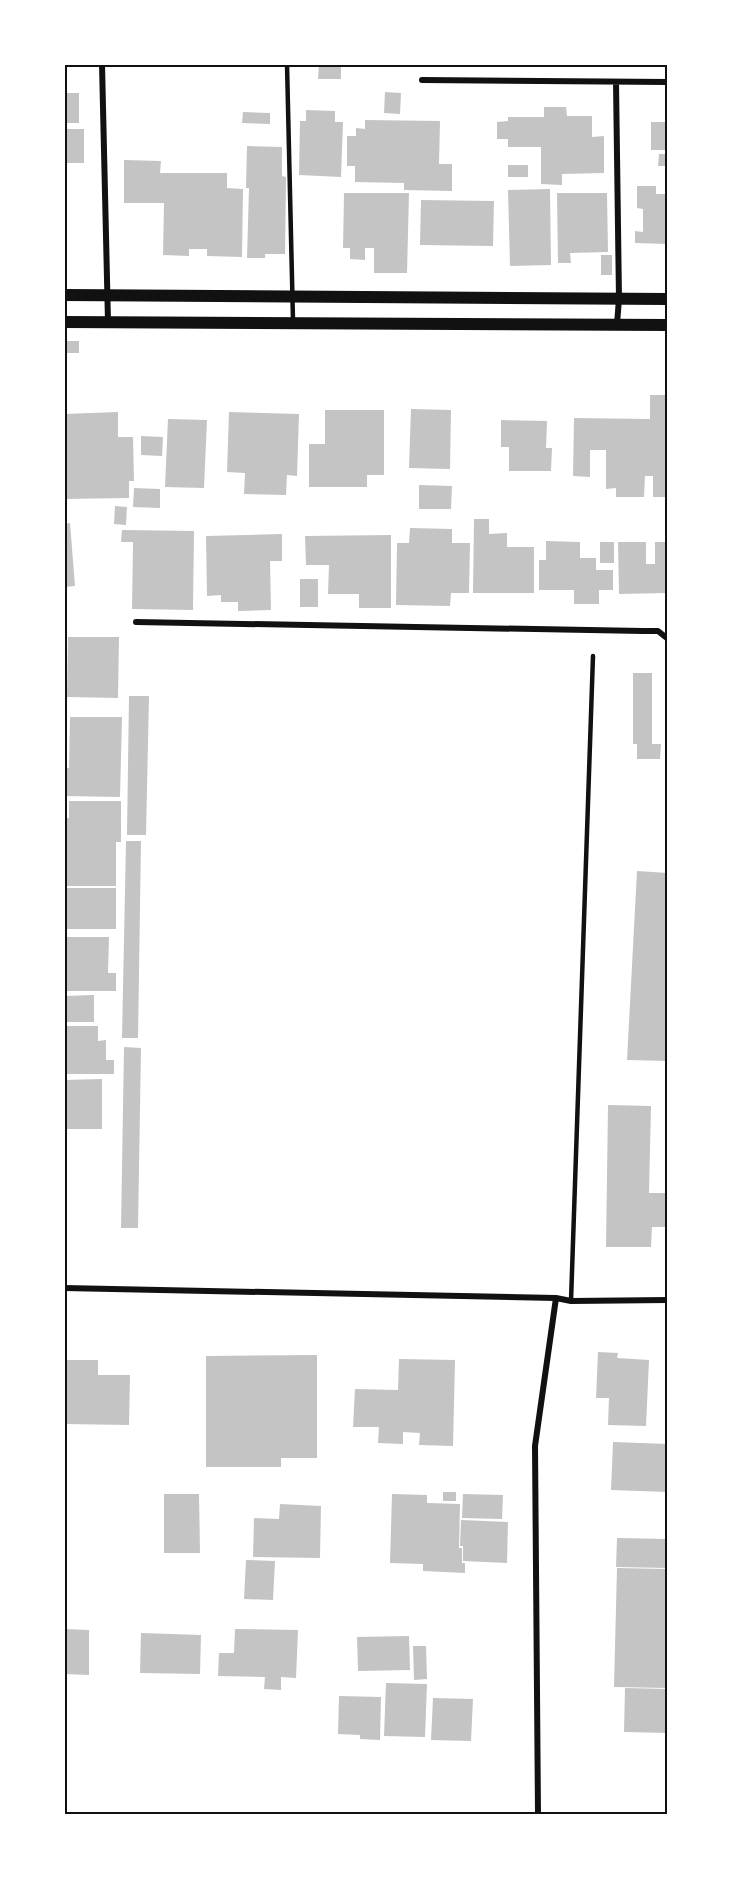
<svg xmlns="http://www.w3.org/2000/svg" width="732" height="1879" font-family="Spectral,serif">
	<style>
		.building { fill: #c4c4c4 }
		.lines { fill: none; stroke-linecap: round; stroke-linejoin: round }
		.service { stroke: #111; stroke-width: 4.5 }
		.minor { stroke: #111; stroke-width: 6 }
		.secondary { stroke: #111; stroke-width: 12 }
		.neatline { fill: none; stroke: #111; stroke-width: 2 }
	</style>
	<rect width="100%" height="100%" fill="#fff"/>
	<!-- building -->
	<path class="building" d="M319,64H341V79H318Z
		M385,92L401,93L400,114L384,113Z
		M64,93H79V123H64Z
		M544,107H566L567,116H592V137L604,136V173L562,174V185L541,184V147H508V139H497V122L508,121V117H544Z
		M306,110L335,111V122H343L341,177L299,175L300,121H306Z
		M243,112L270,113V124L242,123Z
		M365,120L440,121L439,164H452V191L404,190V183L355,182V166H347V136H356V128L365,129Z
		M651,122H668V150H651Z
		M64,129H84V163H64Z
		M247,146L282,147V176L286,177L285,254H265V258H247L249,188H246Z
		M659,154H668V166H658Z
		M124,160L161,161L160,173H227V188L243,189L242,257L207,256V249H189V256L163,255L164,203H124Z
		M508,165H528V177H508Z
		M637,186H656V194H668V244L635,243V231L643,232V209L637,208Z
		M550,189L551,265L510,266L508,190Z
		M344,193H409L407,273H374V248H365V260L350,259V248H343Z
		M557,193H607L608,252L570,253L571,263H558Z
		M421,200L494,201L493,246L420,245Z
		M601,255H612V275H601Z
		M64,341H79V353H64Z
		M650,395H668V497H653V476H645L644,497H616V488L606,489V450H590V477L573,476L574,418L650,419Z
		M411,409L451,410L450,469L409,468Z
		M325,410H384V475H367V487H309V444H325Z
		M118,412V437H133L134,481H129V498L64,499V414Z
		M229,412L299,414L297,476L287,475L286,495L244,494L245,473L227,472Z
		M168,419L207,420L204,488L165,487Z
		M501,420L547,421L546,448H552L551,471H509V447H501Z
		M141,436L163,437L162,456L141,455Z
		M419,485L452,486L451,509H419Z
		M134,488L160,489V508L133,507Z
		M115,506L127,507L126,525L114,524Z
		M474,519H489V534L507,533V547H534V593H473Z
		M70,523L75,586L64,587V524Z
		M410,528L452,529V543H470L469,593H451L450,606L396,605L397,543H409Z
		M122,530L194,531L193,610L132,609L133,542H121Z
		M282,534V561H270L271,610L238,611V602H221V595L207,596L206,536Z
		M391,535V608H359V594H328L329,565H306L305,536Z
		M546,541L580,542V558H596V570H613V590H599V604H574V590H539V560H546Z
		M600,542H614V563H600Z
		M618,542H646V564H655V542H668V593L619,594Z
		M300,579H318V607H300Z
		M68,637H119L118,698L67,697Z
		M633,673H652V744H661L660,759H637V744H633Z
		M129,696H149L146,835H127Z
		M70,717H122L120,797L64,796V768H69Z
		M69,801H121V842H116V886H64V818H69Z
		M126,841H141L138,1038H122Z
		M637,871L668,873V1061L627,1060Z
		M65,888H116V929H64Z
		M64,937H109L108,973H116V991H64Z
		M94,995V1022H64V996Z
		M64,1026H98V1041L106,1040V1060H114V1074H64Z
		M124,1047L141,1048L138,1228H121Z
		M102,1079V1129H64V1080Z
		M608,1105L651,1106L649,1193H668V1227H652L651,1247H606Z
		M598,1352L618,1353L617,1358L649,1360L646,1426L608,1425L609,1398H596Z
		M317,1355V1458H281V1467H206V1356Z
		M399,1359L455,1360L453,1446L419,1445L420,1433L403,1432V1444L378,1443L379,1427H353L355,1389L398,1390Z
		M64,1360H98V1375H130L129,1425L64,1424Z
		M613,1442L668,1444V1492L611,1490Z
		M443,1492H456V1501H443Z
		M164,1494H199L200,1553H164Z
		M392,1494L427,1495V1503L460,1504L459,1548H462V1563H465V1573L423,1571V1564L390,1563Z
		M463,1494L503,1495L502,1519L462,1518Z
		M280,1504L321,1506L320,1558L253,1557L254,1518L279,1519Z
		M461,1520L508,1522L507,1563L463,1561V1546H460Z
		M617,1538L668,1539V1568L616,1567Z
		M246,1560L275,1561L273,1600L244,1599Z
		M617,1568L668,1569V1688L614,1687Z
		M64,1629L89,1630V1675L64,1674Z
		M235,1629L298,1630L296,1678L281,1677V1690L264,1689L265,1677L218,1676L219,1653H234Z
		M141,1633L201,1635L200,1674L140,1673Z
		M409,1636L410,1670L358,1671L357,1637Z
		M413,1646H426L427,1679L414,1680Z
		M386,1683L427,1684L425,1737L384,1736Z
		M625,1688L668,1689V1733L624,1732Z
		M339,1696L381,1697L380,1740L360,1739V1735L338,1734Z
		M433,1698L473,1699L471,1741L431,1740Z"/>
	<g class="lines">
		<!-- service -->
		<path class="service" d="M287,64L293,321
			M571,1301L593,656"/>
		<!-- minor -->
		<path class="minor" d="M102,64L108,322
			M422,80L668,82
			M616,82L619,299L617,324
			M136,622L643,631H658L668,639
			M64,1288L556,1298L571,1301L668,1300
			M538,1814L535,1446L556,1298"/>
		<!-- secondary -->
		<path class="secondary" d="M64,295L668,299
			M64,322L668,325"/>
	</g>
	<!-- border -->
	<rect width="732" height="1879" fill="none" stroke="#ffffff" stroke-width="132"/>
	<rect x="66" y="66" width="600" height="1747" class="neatline"/>
</svg>
